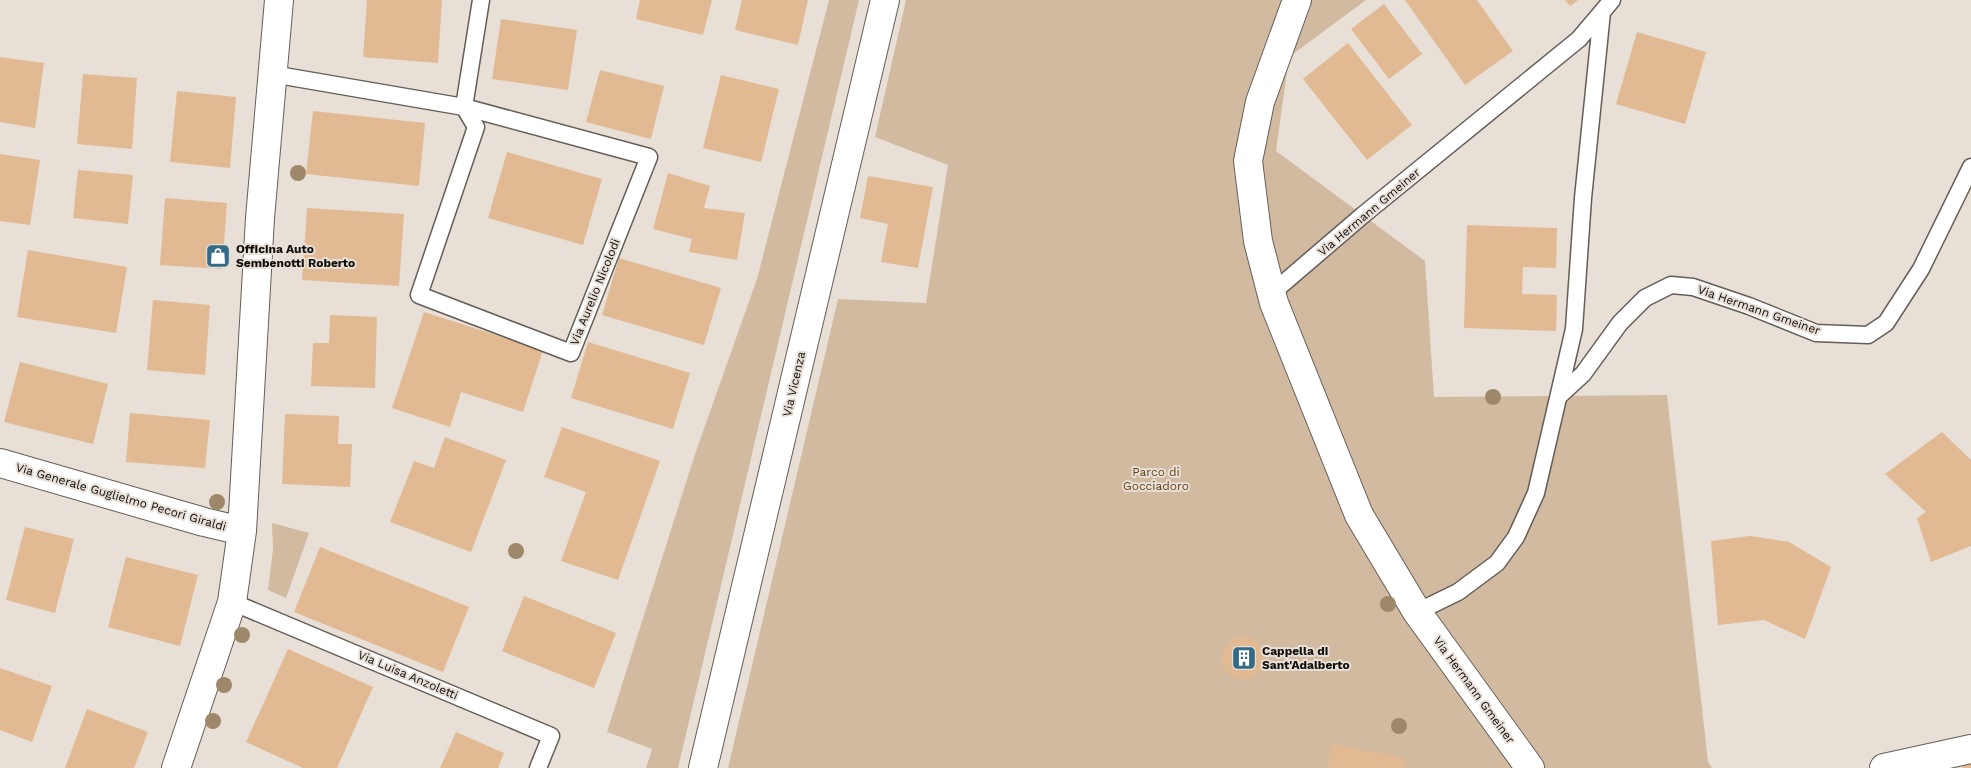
<svg xmlns="http://www.w3.org/2000/svg" width="1971" height="768" font-family="'Work Sans',sans-serif">
	<style>
		.green { fill: #d2baa1 }
		.building { fill: #e1ba93 }
		.lines { fill: none; stroke-linecap: round; stroke-linejoin: round }
		.lane-casing { stroke: #655e57; stroke-width: 19 }
		.street-casing { stroke: #655e57; stroke-width: 30 }
		.secondary-casing { stroke: #655e57; stroke-width: 30 }
		.lane { stroke: #fff; stroke-width: 16 }
		.street { stroke: #fff; stroke-width: 28 }
		.secondary { stroke: #fff; stroke-width: 28 }
		.tree { fill: #9f876a }
		.labels { text-anchor: middle; dominant-baseline: central; stroke-width: 4; stroke-linejoin: round; paint-order: stroke }
		.street-label { font-size: 12px; fill: #0f0d0a; stroke: #e8dfd7 }
		.poi-label { font-size: 12px; font-weight: bold; fill: #0f0d0a; stroke: #e8dfd7; text-anchor: start }
		.park-label { font-size: 12px; fill: #643f11; stroke: #e8dfd7 }
	</style>
	<rect width="100%" height="100%" fill="#e8dfd7"/>
	<!-- green -->
	<path class="green" d="M829,0H859L678,768H646L652,749L607,732L695,454L757,279Z
		M906,0H1366L1289,57L1276,151L1425,261L1434,397L1667,395L1708,762L1712,768H728L838,299L926,303L948,165L875,137Z
		M272,523L309,533L286,598L268,590L273,549Z"/>
	<!-- building -->
	<path class="building" d="M367,0H442L438,63L363,57Z
		M640,0H712L703,35L636,19Z
		M742,0H808L798,45L735,30Z
		M1405,0H1477L1513,51L1465,85Z
		M1565,0H1578L1570,6Z
		M1384,4L1422,54L1389,79L1351,29Z
		M501,19L577,30L568,90L492,79Z
		M1637,32L1706,52L1685,124L1616,104Z
		M1348,43L1412,125L1367,160L1303,79Z
		M0,57L44,63L35,128L0,122Z
		M600,70L664,86L651,139L586,122Z
		M83,74L137,78L132,149L77,144Z
		M721,75L779,89L761,162L703,148Z
		M177,91L236,97L230,168L170,162Z
		M313,111L425,123L419,186L306,174Z
		M507,152L602,179L583,245L488,218Z
		M0,154L40,160L30,225L0,221Z
		M78,170L133,175L128,224L73,218Z
		M668,173L710,186L704,208L745,213L737,260L689,252L692,239L653,229Z
		M868,176L933,187L918,268L881,262L888,224L860,218Z
		M165,198L227,203L222,269L160,265Z
		M307,208L404,214L399,286L302,280Z
		M1467,225L1557,228L1556,268L1523,267L1522,294L1557,295L1556,331L1464,328Z
		M28,250L127,267L116,333L17,317Z
		M619,258L721,288L704,345L602,315Z
		M153,300L210,305L205,375L147,370Z
		M424,312L543,350L523,412L461,392L450,427L392,408Z
		M330,315L377,317L375,388L311,386L313,343H329Z
		M588,342L690,373L673,429L571,398Z
		M20,362L108,384L93,444L4,422Z
		M130,413L210,420L205,468L126,462Z
		M285,414L339,416L338,444H352L350,487L282,484Z
		M562,427L660,461L618,580L561,561L586,492L544,477Z
		M1942,432L1971,460V546L1931,562L1917,518L1926,512L1885,474Z
		M445,437L506,460L471,552L390,522L414,461L434,468Z
		M25,527L74,539L55,613L6,600Z
		M1750,536L1789,542L1831,567L1805,639L1764,620L1718,625L1711,541Z
		M320,547L469,607L443,672L294,612Z
		M126,557L198,575L180,646L108,627Z
		M524,596L616,633L594,688L502,651Z
		M1222 658a21 21 0 1 1 42 0a21 21 0 1 1-42 0Z
		M288,649L373,687L337,768H303L246,742Z
		M0,668L52,686L32,742L0,730Z
		M87,709L148,732L134,768H65Z
		M456,732L504,753L498,768H440Z
		M1332,744L1407,759L1405,768H1327Z
		M1971,756V768H1963L1961,757Z"/>
	<g class="lines">
		<defs>
			<path id="lane" d="M272,74L464,107L476,127L419,295L571,353L649,157L464,107L481,0
				M1272,293L1363,215L1579,39L1612,0
				M1559,396L1583,374L1620,323L1645,298L1671,285L1693,287L1749,306L1816,333L1868,335L1886,323L1921,269L1971,167
				M232,602L551,736L538,768
				M1417,612L1458,592L1497,563L1516,537L1536,493L1574,329L1583,198L1602,12"/>
			<path id="street" d="M1297,0L1260,102L1248,161L1258,241L1274,303L1359,515L1417,612L1530,768
				M0,463L204,522L242,531
				M176,768L232,602L242,531L260,218L279,0
				M1884,768L1971,749"/>
			<path id="secondary" d="M703,768L885,0"/>
		</defs>
		<!-- lane casing -->
		<use href="#lane" class="lane-casing"/>
		<!-- street casing -->
		<use href="#street" class="street-casing"/>
		<!-- secondary casing -->
		<use href="#secondary" class="secondary-casing"/>
		<!-- lane -->
		<use href="#lane" class="lane"/>
		<!-- street -->
		<use href="#street" class="street"/>
		<!-- secondary -->
		<use href="#secondary" class="secondary"/>
	</g>
	<!-- trees -->
	<g class="tree">
		<circle cx="298" cy="173" r="8"/>
		<circle cx="1493" cy="397" r="8"/>
		<circle cx="217" cy="502" r="8"/>
		<circle cx="516" cy="551" r="8"/>
		<circle cx="1388" cy="604" r="8"/>
		<circle cx="242" cy="635" r="8"/>
		<circle cx="224" cy="685" r="8"/>
		<circle cx="213" cy="721" r="8"/>
		<circle cx="1399" cy="726" r="8"/>
	</g>
	<!-- icons -->
	<defs>
		<symbol id="shop-square" viewBox="-11 -11 22 22"><rect x="-9" y="-9" width="18" height="18" rx="4" fill="#346b86" stroke="#e8dfd7"/><path d="M-5-2.5h2.3a2.7 3.5 0 0 1 5.4 0H5L5.5 6h-11ZM-1.5-2.5h3a1.5 2.3 0 0 0-3 0Z" fill="#fff"/></symbol>
		<symbol id="building-square" viewBox="-11 -11 22 22"><rect x="-9" y="-9" width="18" height="18" rx="4" fill="#346b86" stroke="#e8dfd7"/><path d="M-4-6H4V6H1V3H-1V6H-4ZM-2.5-4.3h1.7v1.8h-1.7ZM.8-4.3h1.7v1.8H.8ZM-2.5-1h1.7V.8h-1.7ZM.8-1h1.7V.8H.8Z" fill="#fff"/></symbol>
	</defs>
	<g fill-rule="evenodd">
		<use href="#shop-square" x="204" y="242" width="28" height="28"/>
		<use href="#building-square" x="1230" y="644" width="28" height="28"/>
	</g>
	<g class="labels">
		<!-- street labels -->
		<g class="street-label">
			<text transform="translate(1369 212) rotate(-40)">Via Hermann Gmeiner</text>
			<text transform="translate(595 292) rotate(-68)">Via Aurelio Nicolodi</text>
			<text transform="translate(1759 310) rotate(19)">Via Hermann Gmeiner</text>
			<text transform="translate(794 384) rotate(-77)">Via Vicenza</text>
			<text transform="translate(121 497) rotate(16)">Via Generale Guglielmo Pecori Giraldi</text>
			<text transform="translate(408 675) rotate(23)">Via Luisa Anzoletti</text>
			<text transform="translate(1474 690) rotate(54)">Via Hermann Gmeiner</text>
		</g>
		<!-- poi labels -->
		<g class="poi-label">
			<text x="236" y="249">Officina Auto<tspan x="236" dy="14">Sembenotti Roberto</tspan></text>
			<text x="1262" y="651">Cappella di<tspan x="1262" dy="14">Sant'Adalberto</tspan></text>
		</g>
		<!-- park labels -->
		<g class="park-label">
			<text x="1156" y="472">Parco di<tspan x="1156" dy="14">Gocciadoro</tspan></text>
		</g>
	</g>
</svg>
